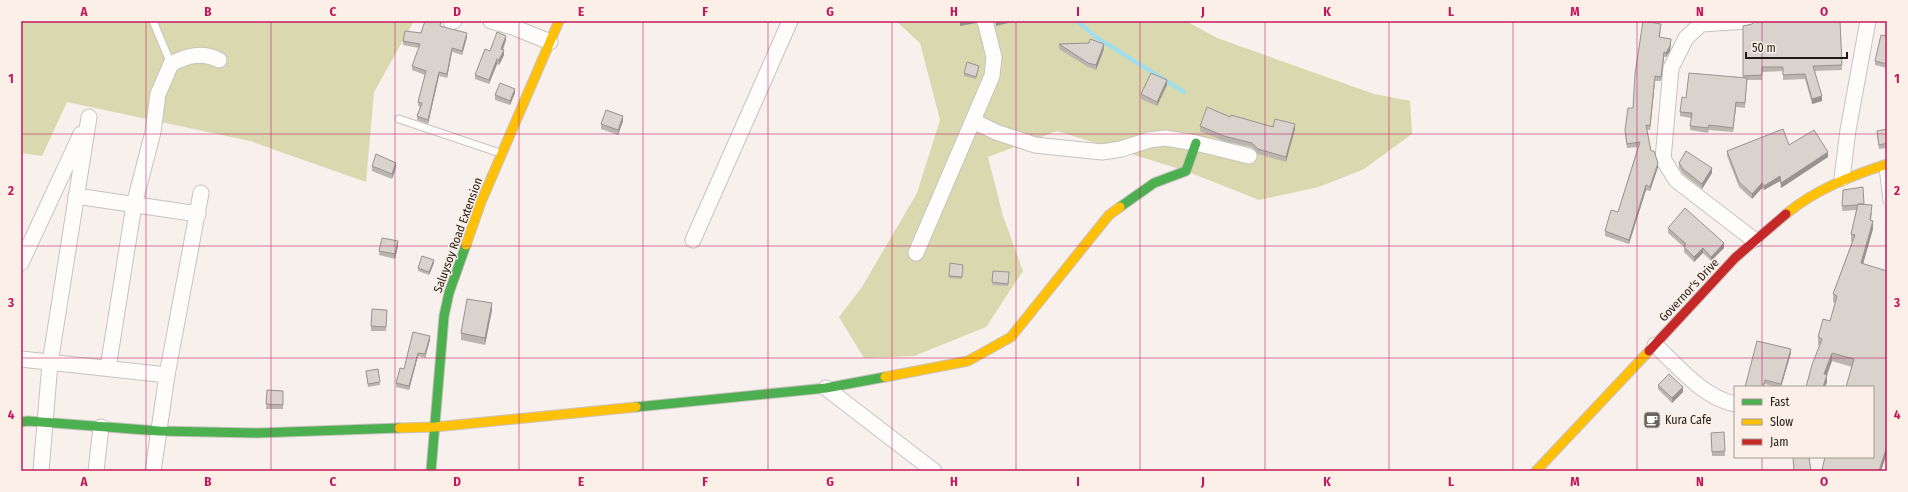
<svg xmlns="http://www.w3.org/2000/svg" width="1908" height="492" font-family="'Fira Sans Condensed',sans-serif">
	<style>
		.forest { fill: #d9d8ae }
		.lines { fill: none; stroke-linecap: round; stroke-linejoin: round }
		.stream { stroke: #9edeef; stroke-width: 4 }
		.lane-casing { stroke: #c9c2be; stroke-width: 9 }
		.street-casing { stroke: #c9c2be; stroke-width: 17 }
		.fast-casing { stroke: #c9c2be; stroke-width: 11 }
		.slow-casing { stroke: #c9c2be; stroke-width: 11 }
		.jam-casing { stroke: #c9c2be; stroke-width: 11 }
		.lane { stroke: #fefdfc; stroke-width: 7 }
		.street { stroke: #fefdfc; stroke-width: 15 }
		.fast { stroke: #4caf50; stroke-width: 9 }
		.slow { stroke: #ffc107; stroke-width: 9 }
		.jam { stroke: #c62828; stroke-width: 9 }
		.wall { fill: #bbb5b0 }
		.shaded-wall { fill: #989390 }
		.building { fill: #d9d2cd; stroke: #989390 }
		.grid { fill: none; stroke: #c2185b; stroke-width: 1; stroke-opacity: 0.55 }
		.labels { text-anchor: middle; dominant-baseline: central; stroke-width: 3; stroke-linejoin: round; paint-order: stroke }
		.street-label { font-size: 12px; fill: #211a15; stroke: #fcefe8 }
		.poi-label { font-size: 12px; fill: #211a15; stroke: #fcefe8; text-anchor: start }
		.neatline { fill: none; stroke: #c2185b; stroke-width: 1.5 }
		.grid-label { font-size: 13px; text-anchor: middle; font-weight: bold; fill: #c2185b }
	</style>
	<rect width="100%" height="100%" fill="#f7f0ec"/>
	<!-- forest -->
	<path class="forest" d="M21,21H414L374,92L366,182L250,141L67,102L42,156L21,153Z
		M896,21H1186L1217,38L1374,94L1410,101L1412,134L1364,169L1319,187L1259,200L1186,171L1057,131L988,157L1003,216L1023,271L986,327L914,356L864,358L839,317L862,287L917,193L940,120L920,43Z"/>
	<g class="lines">
		<!-- stream -->
		<path class="stream" d="M1077,21L1096,37L1184,92"/>
		<defs>
			<path id="lane" d="M153,21L171,64
				M399,119L500,153
				M1883,167L1887,201"/>
			<path id="street" d="M491,21L513,27L550,42
				M1747,21L1701,24L1686,38L1671,68L1663,159L1676,180L1754,240
				M451,22L454,21
				M973,121L996,132L1035,145L1102,152L1121,149L1149,140L1165,138L1196,143L1249,156
				M1842,178L1848,130L1868,21
				M76,196L198,214
				M693,240L790,21
				M916,253L992,76L994,57L985,21
				M21,263L81,134
				M1655,345C1678,366 1702,397 1735,404
				M21,359L167,375
				M108,368L134,205L153,132L158,94L171,64C188,55 202,52 219,60
				M826,388L934,471
				M41,471L50,363L89,117
				M96,471L101,427
				M153,471L167,375L201,193"/>
			<path id="fast" d="M1120,207L1154,183L1186,171L1196,143
				M636,407L826,388L885,377
				M21,422L28,421L159,431L258,433L399,428
				M431,471L444,316L449,293L466,245"/>
			<path id="slow" d="M1786,214C1816,189 1851,176 1887,164
				M466,245L481,202L559,21
				M885,377L968,361L1011,337L1109,215L1120,207
				M399,428L435,427L636,407
				M1536,471L1649,351"/>
			<path id="jam" d="M1649,351L1735,258L1786,214"/>
		</defs>
		<!-- lane casing -->
		<use href="#lane" class="lane-casing"/>
		<!-- street casing -->
		<use href="#street" class="street-casing"/>
		<!-- fast casing -->
		<use href="#fast" class="fast-casing"/>
		<!-- slow casing -->
		<use href="#slow" class="slow-casing"/>
		<!-- jam casing -->
		<use href="#jam" class="jam-casing"/>
		<!-- lane -->
		<use href="#lane" class="lane"/>
		<!-- street -->
		<use href="#street" class="street"/>
		<!-- fast -->
		<use href="#fast" class="fast"/>
		<!-- slow -->
		<use href="#slow" class="slow"/>
		<!-- jam -->
		<use href="#jam" class="jam"/>
	</g>
	<!-- wall -->
	<path class="wall" d="M1840,21L1842,70L1815,71L1822,101L1812,104L1805,79L1783,80V71L1762,72V80H1747L1745,108L1736,107L1733,132L1709,130L1708,133L1690,130L1691,118L1680,116V112L1686,98L1743,78V26Z
		M441,26L467,37L462,55L452,52L447,78L439,76L428,124L417,120V116L421,107L418,106V102L425,75L412,70V66L419,48L403,45V41L421,33Z
		M1661,29L1660,37L1671,43L1670,51L1666,57H1664L1661,81H1655L1650,130H1647L1651,151L1658,167L1650,191L1646,190L1629,244L1605,236V231L1618,212L1638,147L1627,148L1625,135V130Z
		M1887,36V68L1875,65V61Z
		M506,40L503,50L504,55L499,65L497,64L489,84L475,79V75L490,51Z
		M1059,44L1104,49L1096,70L1088,67L1059,49Z
		M979,68L976,79L964,76V73Z
		M1167,85L1157,106L1141,99V94Z
		M515,93L510,105L495,100V95Z
		M1230,117L1273,127L1295,129L1286,162L1258,154L1252,147L1224,141L1200,131V126Z
		M623,121L618,135L601,129V124Z
		M1887,129V148L1879,149L1877,136V131Z
		M1789,145L1828,157L1781,188L1780,181L1764,190L1762,188L1752,199L1739,187L1727,156V151Z
		M1679,163L1712,173L1702,189L1683,174L1679,168Z
		M372,166L396,167L392,179L372,171Z
		M1843,190L1864,204L1872,213L1871,220L1873,229L1863,264L1887,271V453L1881,471H1822L1852,367L1832,361L1827,375V382L1825,387H1806L1820,346L1818,345V337L1830,321L1835,303L1833,302V294L1852,242L1851,241V234L1856,210L1842,211Z
		M1668,228L1724,248L1711,261L1703,253L1694,262L1684,252V247L1668,233Z
		M398,246L395,259L379,255V251Z
		M434,263L429,275L418,271V268Z
		M963,265L962,279L949,278V276Z
		M1009,272L1008,286L992,285V282Z
		M387,310L386,331H371V326Z
		M492,310L485,345L461,340V333Z
		M430,340L425,358L418,356L409,390L396,387V383L404,369Z
		M1791,353L1781,387H1774L1765,384L1764,387H1745Z
		M366,371L380,382V385L368,387Z
		M1658,385L1683,392L1672,403L1658,389Z
		M267,390L283,391V409H266Z
		M1711,433L1725,451V456H1712Z"/>
	<!-- shaded-wall -->
	<path class="shaded-wall" d="M963,21H977L976,23L960,26V22Z
		M996,21H1012V22L996,26Z
		M467,33V37L462,55V51Z
		M506,36V40L501,54V49Z
		M1671,39V43L1670,51L1666,57V53Z
		M1104,44V49L1096,70V65Z
		M452,48V52L447,78V74Z
		M504,50V55L499,65V60Z
		M1664,52V57L1661,81V77Z
		M497,59V64L489,84V80Z
		M439,72V76L428,124V120Z
		M1655,76V81L1650,130V126Z
		M1167,80V85L1157,106V102Z
		M515,89V93L510,105V101Z
		M1822,96V101L1812,104V99Z
		M1736,102V107L1733,132V128Z
		M623,116V121L618,135V130Z
		M1295,124V129L1286,162V157Z
		M1828,152V157L1781,188V183Z
		M396,163V167L392,179V174Z
		M1658,163V167L1650,191V187Z
		M1712,168V173L1702,189V184Z
		M1780,176V181L1764,190V186Z
		M1762,183V188L1752,199V194Z
		M1646,185V190L1629,244V240Z
		M1873,221V229L1861,271V263Z
		M398,241V246L395,259V254Z
		M1724,243V248L1711,261V257Z
		M1703,248V253L1694,262V257Z
		M434,260V263L429,275V272Z
		M492,303V310L485,345V338Z
		M430,336V340L425,358V354Z
		M1791,349V353L1781,387V384Z
		M418,353V356L409,390V386Z
		M1832,353V361L1827,375V382L1825,387H1823L1824,374Z
		M1683,387V392L1672,403V398Z
		M1887,446V453L1881,471H1879Z"/>
	<!-- building -->
	<path class="building" d="M425,21H441L440,26L467,33L462,51L452,48L447,74L439,72L428,120L417,116L422,103L418,102L426,71L412,66L420,44L403,41L405,31L421,33Z
		M1643,21L1661,24L1659,37L1671,39L1670,46L1666,53L1664,52L1661,77L1655,76L1650,126L1646,125L1651,151H1654L1658,163L1650,187L1646,185L1629,240L1605,231L1611,210L1618,212L1640,142L1627,144L1625,130L1628,108H1633L1635,74Z
		M1763,21H1840L1842,65L1813,66L1822,96L1812,99L1805,74L1783,75V67H1762V75L1743,76V26L1752,24L1754,22Z
		M497,32L506,36L501,49L504,50L499,60L497,59L489,80L475,75L485,49L490,51Z
		M1881,35L1887,36V64L1875,61Z
		M1090,39L1104,44L1096,65L1088,63L1059,44L1089,43Z
		M967,62L979,66L976,77L964,73Z
		M1151,73L1167,80L1157,102L1141,94Z
		M1689,73L1747,78L1745,103L1736,102L1733,128L1709,125L1708,128L1690,126L1692,113L1680,112L1682,97L1686,98Z
		M500,83L515,89L510,101L495,95Z
		M1207,107L1230,117L1231,115L1273,127L1275,119L1295,124L1286,157L1258,149L1252,143L1224,136L1200,126Z
		M606,110L623,116L618,130L601,124Z
		M1783,129L1789,145L1814,130L1828,152L1781,183L1780,176L1764,186L1762,183L1752,194L1739,182L1727,151Z
		M1887,129V143L1879,145L1877,131Z
		M1686,151L1712,168L1702,184L1683,169L1679,163Z
		M376,154L396,163L392,174L372,166Z
		M1863,187L1864,204H1858V205L1842,206L1843,190Z
		M1858,204L1872,205L1870,220L1873,221L1861,263L1887,271V446L1879,471H1825L1822,470L1825,457H1873V387H1846L1854,359L1832,353L1824,374L1827,375L1823,387H1806L1812,365L1822,339L1818,337L1823,319L1830,321L1837,296L1833,294L1855,235L1851,234Z
		M1685,208L1724,243L1711,257L1703,248L1694,257L1684,247L1686,244L1668,228Z
		M382,238L398,241L395,254L379,251Z
		M422,256L434,260L429,272L418,268Z
		M950,263L963,265L962,277L949,276Z
		M993,271L1009,272L1008,284L992,282Z
		M467,299L492,303L485,338L461,333Z
		M372,309L387,310L386,327L371,326Z
		M413,332L430,336L425,354L418,353L409,386L396,383L400,368L404,369Z
		M1757,341L1791,349L1781,384L1765,380L1763,387H1745Z
		M378,369L380,382L368,384L366,371Z
		M1669,374L1683,387L1672,398L1658,385Z
		M267,390L283,391V405L266,404Z
		M1724,432L1725,451L1712,452L1711,433Z
		M1793,457H1809L1811,471H1794Z"/>
	<!-- grid -->
	<path class="grid" d="M146,21V471M271,21V471M395,21V471M519,21V471M643,21V471M768,21V471M892,21V471M1016,21V471M1140,21V471M1265,21V471M1389,21V471M1513,21V471M1637,21V471M1762,21V387M21,134H1887M21,246H1887M21,358H1887M1762,457V471"/>
	<!-- icons -->
	<defs>
		<symbol id="cafe-square" viewBox="-11 -11 22 22"><rect x="-9" y="-9" width="18" height="18" rx="4" fill="#6c6560" stroke="#fcefe8"/><path d="M-5.5-4.5H6V0H3Q3 3.5 0 3.5H-2.5Q-5.5 3.5-5.5 0ZM3-3.2v2h1.7v-2ZM-6 4.5H4V6H-6Z" fill="#fff"/></symbol>
	</defs>
	<g fill-rule="evenodd">
		<use href="#cafe-square" x="1642" y="410" width="20" height="20"/>
	</g>
	<g class="labels">
		<!-- street labels -->
		<g class="street-label">
			<text transform="translate(458 235) rotate(-70)">Saluysoy Road Extension</text>
			<text transform="translate(1689 290) rotate(-47)">Governor's Drive</text>
		</g>
		<!-- poi labels -->
		<g class="poi-label">
			<text x="1665" y="420">Kura Cafe</text>
		</g>
	</g>
	<!-- border -->
	<rect width="1908" height="492" fill="none" stroke="#fcefe8" stroke-width="44"/>
	<!-- legend -->
	<rect x="1734" y="386" width="140" height="72" fill="#fcefe8" stroke="#a49a94"/>
	<rect x="1742" y="399" width="20" height="6" fill="#4caf50" stroke="#a49a94"/>
	<text x="1770" y="406" font-size="12" fill="#211a15">Fast</text>
	<rect x="1742" y="419" width="20" height="6" fill="#ffc107" stroke="#a49a94"/>
	<text x="1770" y="426" font-size="12" fill="#211a15">Slow</text>
	<rect x="1742" y="439" width="20" height="6" fill="#c62828" stroke="#a49a94"/>
	<text x="1770" y="446" font-size="12" fill="#211a15">Jam</text>
	<!-- scale -->
	<path d="M1746 52v6h101v-6" fill="none" stroke="#211a15" stroke-width="2"/>
	<text x="1752" y="52" font-size="12" fill="#211a15" stroke="#fcefe8" stroke-width="3" paint-order="stroke">50 m</text>
	<rect x="22" y="22" width="1864" height="448" class="neatline"/>
	<g class="grid-label">
		<text x="84" y="16">A</text>
		<text x="208" y="16">B</text>
		<text x="333" y="16">C</text>
		<text x="457" y="16">D</text>
		<text x="581" y="16">E</text>
		<text x="705" y="16">F</text>
		<text x="830" y="16">G</text>
		<text x="954" y="16">H</text>
		<text x="1078" y="16">I</text>
		<text x="1203" y="16">J</text>
		<text x="1327" y="16">K</text>
		<text x="1451" y="16">L</text>
		<text x="1575" y="16">M</text>
		<text x="1700" y="16">N</text>
		<text x="1824" y="16">O</text>
		<text x="11" y="83">1</text>
		<text x="1897" y="83">1</text>
		<text x="11" y="195">2</text>
		<text x="1897" y="195">2</text>
		<text x="11" y="307">3</text>
		<text x="1897" y="307">3</text>
		<text x="11" y="419">4</text>
		<text x="1897" y="419">4</text>
		<text x="84" y="486">A</text>
		<text x="208" y="486">B</text>
		<text x="333" y="486">C</text>
		<text x="457" y="486">D</text>
		<text x="581" y="486">E</text>
		<text x="705" y="486">F</text>
		<text x="830" y="486">G</text>
		<text x="954" y="486">H</text>
		<text x="1078" y="486">I</text>
		<text x="1203" y="486">J</text>
		<text x="1327" y="486">K</text>
		<text x="1451" y="486">L</text>
		<text x="1575" y="486">M</text>
		<text x="1700" y="486">N</text>
		<text x="1824" y="486">O</text>
	</g>
</svg>
